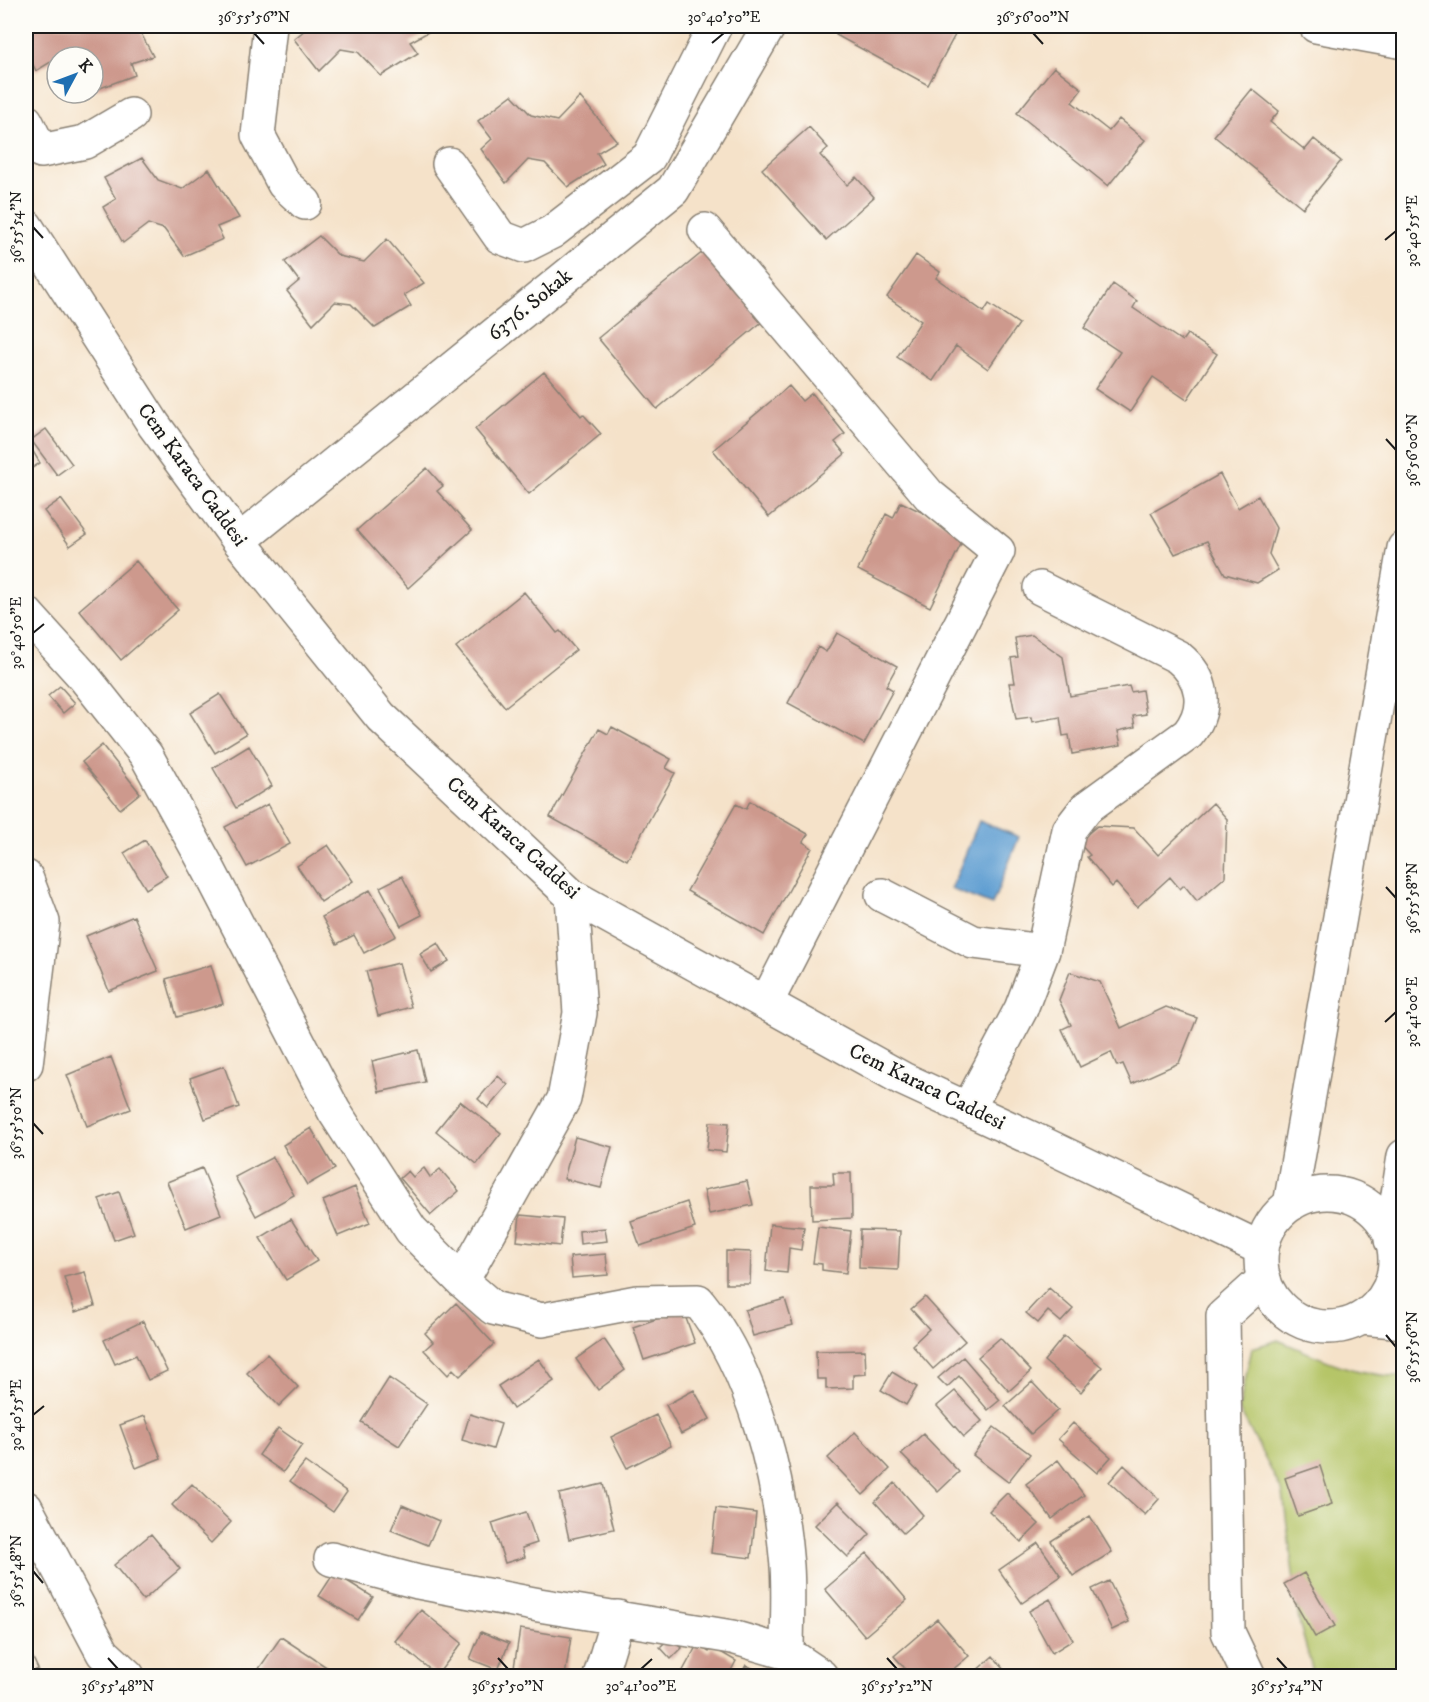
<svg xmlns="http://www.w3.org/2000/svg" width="1429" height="1702" font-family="'IM FELL DW Pica',serif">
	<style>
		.green { fill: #b5c568; stroke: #687042; stroke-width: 1.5 }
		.water { fill: #609fd2; stroke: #3e5e77; stroke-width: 1.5 }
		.building { fill: #cd998d }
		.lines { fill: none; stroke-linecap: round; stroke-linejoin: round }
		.minor-casing { stroke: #887f72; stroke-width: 36 }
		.major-casing { stroke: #887f72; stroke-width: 36 }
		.minor { stroke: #fff; stroke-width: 33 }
		.major { stroke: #fff; stroke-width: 33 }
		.ticks { fill: none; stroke: #1c1c1c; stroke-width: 2 }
		.labels { text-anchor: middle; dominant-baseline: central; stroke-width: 4.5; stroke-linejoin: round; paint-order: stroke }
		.street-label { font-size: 21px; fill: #1c1c1c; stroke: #fdfcf7 }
		.neatline { fill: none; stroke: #1c1c1c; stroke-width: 2 }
		.ticks-label { font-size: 15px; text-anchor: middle; fill: #1c1c1c }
	</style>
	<rect width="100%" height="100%" fill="#fdfcf7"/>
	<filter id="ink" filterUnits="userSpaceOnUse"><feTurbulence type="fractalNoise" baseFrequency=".0167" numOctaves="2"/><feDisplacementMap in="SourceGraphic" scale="12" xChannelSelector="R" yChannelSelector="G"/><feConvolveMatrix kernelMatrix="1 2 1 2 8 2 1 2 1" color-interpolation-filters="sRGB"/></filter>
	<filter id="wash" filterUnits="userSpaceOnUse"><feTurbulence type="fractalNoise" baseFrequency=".008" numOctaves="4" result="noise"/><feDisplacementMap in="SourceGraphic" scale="24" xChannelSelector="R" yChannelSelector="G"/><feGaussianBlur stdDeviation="1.35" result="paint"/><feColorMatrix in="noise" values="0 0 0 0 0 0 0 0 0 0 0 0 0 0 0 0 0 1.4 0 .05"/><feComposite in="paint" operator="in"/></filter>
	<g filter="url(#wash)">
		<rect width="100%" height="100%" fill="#f5e2c9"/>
		<!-- green -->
		<path class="green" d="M1278,1340C1318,1357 1360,1378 1403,1376V1676H1314L1299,1621L1283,1493L1239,1409L1252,1348Z"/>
		<!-- water -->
		<path class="water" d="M979,821L1019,837L992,905L951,889Z"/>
		<g id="blocks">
			<!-- building -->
			<path class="building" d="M31,26H137L153,56L131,63L135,75L95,90L93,57L62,55L36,71L26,50V30Z
				M303,26H426L430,31L410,42L418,53L381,76L358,52L341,49L319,71L294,39L306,29Z
				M841,26H903L918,33L923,26H943L956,33L928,85L836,35Z
				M1054,67L1082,89L1072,102L1109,131L1119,119L1145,140L1108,186L1017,113Z
				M1252,89L1279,111L1270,122L1305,150L1314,139L1341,161L1303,208L1214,136Z
				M512,95L531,115L557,121L580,97L617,141L597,153L604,164L568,187L545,163L528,160L506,183L481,149L492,139L478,121Z
				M809,127L828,148L820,155L847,185L856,177L874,197L826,240L762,169Z
				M142,158L158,180L182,189L209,169L239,218L217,227L223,239L184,256L164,229L148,224L123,243L103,207L116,199L104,178Z
				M319,236L339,256L364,262L387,239L424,283L404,295L411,306L375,328L351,304L335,302L313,324L287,291L299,281L285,262Z
				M704,251L763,321L657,409L598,338Z
				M916,255L940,272L936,278L984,312L989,304L1019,324L988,369L956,346L933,381L897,357L921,321L887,297Z
				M1113,284L1137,301L1133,308L1182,341L1187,334L1217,354L1187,400L1153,377L1130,412L1095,389L1120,352L1084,328Z
				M544,372L581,416L583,414L601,434L529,494L475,429Z
				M789,386L802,401L812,393L845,434L835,442L845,454L769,517L713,450Z
				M46,429L72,464L57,475L31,440Z
				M26,440L40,463L26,472Z
				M427,468L443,486L437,491L472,530L408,588L357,530Z
				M1220,474L1238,508L1258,496L1276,528L1269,554L1278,570L1257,583L1225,574L1207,541L1175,554L1151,513Z
				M61,499L87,534L70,546L44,511Z
				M901,502L966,534L930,607L858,570L886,514L893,518Z
				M136,561L178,610L121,660L79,610Z
				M524,592L557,633L560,631L576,650L505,707L456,647Z
				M837,633L897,666L886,686L893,690L864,744L788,703L818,647L826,652Z
				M1032,635L1063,657L1070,696L1129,686L1131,692L1142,690L1146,714L1133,716L1135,727L1118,731L1121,745L1072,754L1069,735L1063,736L1060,717L1032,722L1031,717L1016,719L1009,683H1015L1011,658L1018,657L1015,638Z
				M60,686L75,703L63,713L48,696Z
				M220,694L246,734L215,753L190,713Z
				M612,727L671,759L666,768L675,773L627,860L550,817L599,729L608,734Z
				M102,745L140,793L120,809L82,762Z
				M249,746L272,786L236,808L213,768Z
				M750,801L808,834L803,842L812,848L764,935L687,891L736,804L746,809Z
				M1213,803L1227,819L1225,877L1197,901L1184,885L1180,889L1170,877L1137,907L1116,883L1112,887L1087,857L1090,855L1078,842L1097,826L1134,828L1158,855Z
				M268,804L290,844L247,867L225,827Z
				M145,840L167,876L146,889L124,853Z
				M328,845L353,881L321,902L297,866Z
				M402,876L422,915L401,926L380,887Z
				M370,890L396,936L364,953L354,935L337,944L322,917Z
				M134,916L158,971L109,991L86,936Z
				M438,943L449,961L431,972L420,954Z
				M399,963L411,1007L378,1016L366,971Z
				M211,965L223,1004L177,1017L166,979Z
				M1070,972L1100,982L1121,1028L1166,1007L1197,1018L1179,1063L1132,1084L1123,1064L1117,1066L1111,1052L1080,1067L1062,1029L1071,1025L1059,1000Z
				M418,1050L425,1082L379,1092L372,1061Z
				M111,1057L131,1109L87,1126L67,1075Z
				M224,1066L239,1107L205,1119L190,1078Z
				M498,1076L508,1085L488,1108L478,1099Z
				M460,1101L501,1133L477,1164L436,1131Z
				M710,1122L729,1123L726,1152L707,1150Z
				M311,1128L335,1169L307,1185L283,1145Z
				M575,1137L612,1147L601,1188L564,1179Z
				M273,1157L294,1195L256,1216L235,1177Z
				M202,1168L221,1214L186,1228L167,1182Z
				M424,1168L430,1177L440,1169L459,1191L431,1215L400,1178L408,1171L413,1177Z
				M833,1173H851L852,1218L812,1220L811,1185H834Z
				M747,1181L753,1205L709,1214L704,1190Z
				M355,1187L370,1223L338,1236L323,1201Z
				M119,1192L134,1233L114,1240L99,1199Z
				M687,1202L695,1228L640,1246L631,1221Z
				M520,1215L563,1219L560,1246L517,1241Z
				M291,1219L317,1261L286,1280L260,1238Z
				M770,1224L804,1227L801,1250L789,1248L787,1273L766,1271Z
				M818,1227L851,1231L846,1273L822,1270V1264L813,1263Z
				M605,1228L607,1241L580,1244L579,1231Z
				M860,1230L900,1231L898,1270L859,1268Z
				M726,1251L751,1252L750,1284H726Z
				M606,1254L608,1275L572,1278L570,1257Z
				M85,1272L95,1306L75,1312L64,1277Z
				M1049,1288L1073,1309L1061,1322L1048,1311L1038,1323L1026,1313Z
				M925,1297L965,1341L933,1369L912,1345L929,1329L911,1309Z
				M785,1299L793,1325L753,1336L745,1310Z
				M456,1303L494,1344L460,1376L453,1369L448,1375L424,1350L433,1342L425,1333Z
				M683,1310L695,1343L644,1360L633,1327Z
				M143,1321L167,1371L148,1380L136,1355L115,1364L104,1340Z
				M1064,1336L1102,1367L1081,1392L1044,1361Z
				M1000,1338L1031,1371L1009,1391L978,1357Z
				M604,1339L625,1370L598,1390L576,1359Z
				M865,1350L866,1374L853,1375V1388L826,1389V1379H817L816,1351Z
				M267,1354L298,1387L279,1406L247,1373Z
				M963,1357L1000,1400L988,1410L959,1376L947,1387L938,1378Z
				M539,1359L554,1381L513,1409L498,1386Z
				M892,1372L917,1387L906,1405L881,1390Z
				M389,1378L427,1404L399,1446L361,1422Z
				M1032,1382L1058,1410L1031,1434L1005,1406Z
				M694,1390L710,1419L681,1434L666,1405Z
				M955,1391L982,1421L964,1437L937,1406Z
				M470,1414L501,1424L493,1449L462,1440Z
				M656,1415L671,1446L627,1468L611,1437Z
				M145,1416L161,1458L136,1468L120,1425Z
				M1073,1423L1111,1457L1097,1473L1058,1439Z
				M994,1427L1030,1454L1008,1482L973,1455Z
				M278,1428L302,1445L283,1472L259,1455Z
				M855,1432L890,1469L863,1495L828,1458Z
				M923,1434L959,1472L938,1492L901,1454Z
				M1058,1460L1084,1495L1052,1519L1026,1484Z
				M305,1462L347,1492L333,1512L290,1481Z
				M1124,1465L1159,1499L1145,1515L1109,1482Z
				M1320,1466L1332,1504L1298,1516L1285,1478Z
				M895,1483L923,1515L903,1533L875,1502Z
				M192,1484L231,1522L211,1543L172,1505Z
				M603,1484L614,1529L569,1539L559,1494Z
				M1007,1493L1039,1524L1021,1542L989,1511Z
				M838,1502L870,1534L848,1557L815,1525Z
				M402,1505L439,1521L428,1545L391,1530Z
				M716,1508L756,1513L751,1558L711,1553Z
				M526,1512L537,1543L522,1548L525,1557L505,1563L492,1523Z
				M1090,1516L1112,1552L1073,1576L1051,1541Z
				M151,1534L180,1569L143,1600L114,1565Z
				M1038,1543L1061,1576L1022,1603L999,1570Z
				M867,1553L907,1600L865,1636L825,1589Z
				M26,1572L34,1587L26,1591Z
				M334,1573L373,1597L358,1620L319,1596Z
				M1304,1573L1335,1626L1315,1637L1284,1584Z
				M1109,1581L1129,1622L1112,1630L1092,1589Z
				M1050,1599L1073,1640L1052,1653L1029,1611Z
				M421,1610L462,1643L437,1675L395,1641Z
				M937,1619L969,1656L945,1676H912L894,1656Z
				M520,1629L571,1637L565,1676L513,1674Z
				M481,1632L509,1643L498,1670L470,1659Z
				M672,1636L682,1648L671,1659L660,1647Z
				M281,1637L328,1668L322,1676H268L258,1670Z
				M26,1643L38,1669L26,1675Z
				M697,1645L709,1652L712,1647L736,1661L728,1676H680Z
				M993,1656L1010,1676H979L975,1672Z
				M746,1665L768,1676H740Z"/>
		</g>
	</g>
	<g filter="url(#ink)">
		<use href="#blocks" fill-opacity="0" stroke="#887f72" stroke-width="1.5"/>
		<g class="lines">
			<defs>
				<path id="minor" d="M270,26L258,135L284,184L305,203
					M1316,26L1404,42
					M26,121L41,151L85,142L131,115
					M449,164L500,237L524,246L552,232L649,157L715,26
					M26,226L154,425L239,541L381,717L572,896L903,1079L1046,1145L1262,1249
					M705,230L929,495L998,551L766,1003
					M239,541L673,190L769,26
					M26,613L84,677L146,755L208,868L334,1111L411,1230L462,1281L493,1308L542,1320L637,1302L698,1301C754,1370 780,1479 787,1566C789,1595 787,1624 787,1653
					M26,877L43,922L26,1064
					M882,895L973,942L1043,951
					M968,1109L1021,1009L1043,951L1069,830L1086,808L1188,734C1209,708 1204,678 1178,657L1040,588
					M462,1281L564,1099L580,1013L572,896
					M26,1508L103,1653L128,1676
					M331,1559L418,1582L539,1605L732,1637L787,1653L821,1676
					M600,1676L618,1617
					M1249,1676L1228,1632L1223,1316L1264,1279"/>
				<path id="major" d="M1261 1260a67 67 0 1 1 134 0a67 67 0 1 1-134 0Z
					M1290,1205L1404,548
					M1397,1241L1391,1240L1404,1156
					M1363,1318L1404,1322"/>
			</defs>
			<!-- minor casing -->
			<use href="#minor" class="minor-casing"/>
			<!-- major casing -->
			<use href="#major" class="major-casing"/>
			<!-- minor -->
			<use href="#minor" class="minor"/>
			<!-- major -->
			<use href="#major" class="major"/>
		</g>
	</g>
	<!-- ticks -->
	<path class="ticks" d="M254,33L264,44M1033,33L1043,44M712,43L724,33M33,227L43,238M1385,240L1396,231M1386,439L1396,450M33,633L44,624M1386,887L1396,898M1385,1022L1396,1012M33,1123L43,1134M1386,1335L1396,1347M33,1415L44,1406M33,1571L43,1583M108,1658L118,1669M498,1658L508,1669M887,1658L897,1669M1277,1658L1287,1669M641,1669L652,1659"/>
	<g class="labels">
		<!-- street labels -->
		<g class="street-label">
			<text transform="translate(530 305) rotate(-39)">6376. Sokak</text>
			<text transform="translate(192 475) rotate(54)">Cem Karaca Caddesi</text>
			<text transform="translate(513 838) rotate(42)">Cem Karaca Caddesi</text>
			<text transform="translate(927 1087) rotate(26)">Cem Karaca Caddesi</text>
		</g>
	</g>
	<!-- margin -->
	<rect width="1429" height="1702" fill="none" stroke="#fdfcf7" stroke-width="66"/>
	<!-- north arrow -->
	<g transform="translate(75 75) rotate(49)"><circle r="28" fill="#fdfcf7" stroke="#a3a29f" stroke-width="1.5"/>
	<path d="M0-4.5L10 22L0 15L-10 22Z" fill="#1f6fb2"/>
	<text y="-9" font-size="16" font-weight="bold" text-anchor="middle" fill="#1c1c1c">K</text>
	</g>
	<rect x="33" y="33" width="1363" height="1636" class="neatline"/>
	<g class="ticks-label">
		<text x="254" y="22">36°55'56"N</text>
		<text x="724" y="22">30°40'50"E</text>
		<text x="1033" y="22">36°56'00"N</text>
		<text transform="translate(16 227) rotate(-90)" y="5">36°55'54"N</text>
		<text transform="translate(1412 231) rotate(-90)" y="5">30°40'55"E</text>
		<text transform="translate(1412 450) rotate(-90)" y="5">36°56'00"N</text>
		<text transform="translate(16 633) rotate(-90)" y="5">30°40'50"E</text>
		<text transform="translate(1412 898) rotate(-90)" y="5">36°55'58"N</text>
		<text transform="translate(1412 1012) rotate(-90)" y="5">30°41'00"E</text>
		<text transform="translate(16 1123) rotate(-90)" y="5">36°55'50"N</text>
		<text transform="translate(1412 1347) rotate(-90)" y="5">36°55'56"N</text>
		<text transform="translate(16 1415) rotate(-90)" y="5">30°40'55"E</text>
		<text transform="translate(16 1571) rotate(-90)" y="5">36°55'48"N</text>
		<text x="118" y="1691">36°55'48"N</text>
		<text x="508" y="1691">36°55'50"N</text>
		<text x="641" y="1691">30°41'00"E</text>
		<text x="897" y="1691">36°55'52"N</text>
		<text x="1287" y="1691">36°55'54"N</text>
	</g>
</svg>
